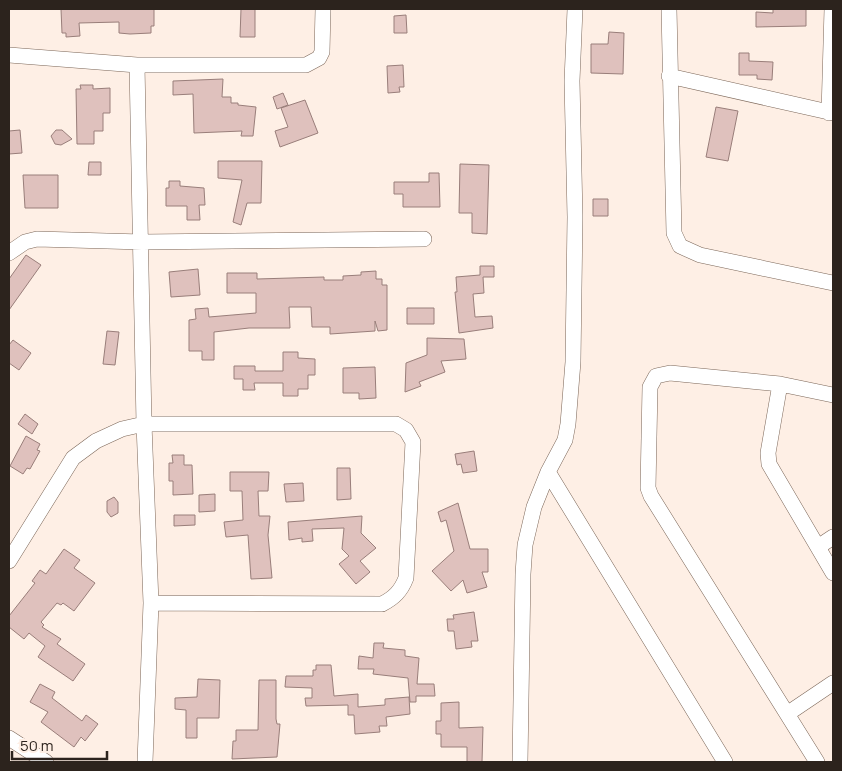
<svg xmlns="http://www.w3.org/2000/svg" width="842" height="771" font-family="Manrope,sans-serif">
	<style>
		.building { fill: #dfc1bd; stroke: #997e7a }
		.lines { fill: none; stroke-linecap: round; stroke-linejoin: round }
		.street-casing { stroke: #7c6759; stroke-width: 16 }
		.street { stroke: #fff; stroke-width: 15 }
	</style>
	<rect width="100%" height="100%" fill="#feefe5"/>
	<!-- building -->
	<path class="building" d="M61,9H154V26H151V33L130,34L119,33V22L79,23L80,36L66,37V33H62Z
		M241,9H255V37H240Z
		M773,9H806V26L756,27V12L773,13Z
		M406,15L407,33H394V16Z
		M609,32L624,33L623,74L591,73V44H608Z
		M739,53H749V61L773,62L772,80L757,79V75H739Z
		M403,65L404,87H399L400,92L388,93L387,66Z
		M223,79L222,97H231V103H238V105L256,107L253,136H241L242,131L194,133L193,94L173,95V81Z
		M80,85H93V89L110,88V113H103V131H94V144H77L76,89H81Z
		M283,93L288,105L277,109L273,97Z
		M305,100L318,133L280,147L275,131L288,127L281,108Z
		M716,107L738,111L728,161L706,157Z
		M20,130L22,153L9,154V131Z
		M56,130H62L72,139L61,145L55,144L51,136Z
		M218,161H262L261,203H247L241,225L233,222L242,180L218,178Z
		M89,162H101V175H88Z
		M460,164L489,165L487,234L472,233V213H459Z
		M429,173H439L440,207H403V194H394V182H429Z
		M23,175H58V208H25Z
		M169,181H180V186L204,188L205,205H199L200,220H187V206H166V188H169Z
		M593,199H608V216H593Z
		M26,255L41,265L9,310V279Z
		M480,266H494V277H483L484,293L473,294L475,317L492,316L493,328L459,333L455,292H457L456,277L480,275Z
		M198,269L200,295L171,297L169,272Z
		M376,271V279H382V285H387V330L378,331L375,321V331L330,334V327H312L311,307H289L290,328H249L214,332V360H202V351H189V320L196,319L195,309L208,308L209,317L256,313V293H227V273H257V279L324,277V280H343V276L361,275V272Z
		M407,308H434V324H407Z
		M107,331L119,332L115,365L103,364Z
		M427,338L464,339L466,359L441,361L445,372L419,382L421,386L405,392L406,363L427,355Z
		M13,340L31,353L19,370L9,363V345Z
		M283,352H298V358L315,359V375H308V389H298V396H283V383H254L255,390H243V379H234V366H255V371H283Z
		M375,367L376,398L359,399V393H343V368Z
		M25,414L38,424L32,434L18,424Z
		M26,436L40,444L37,450L40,451L30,469L27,468L23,474L10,466Z
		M474,451L477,471L463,473L461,464L457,465L455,454Z
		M172,455H184V465H192L193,494L173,495V481H169V463H173Z
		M337,468H350L351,499L337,500Z
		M230,472H269L268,491H258L259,516H270L268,535L272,578L251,579L248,535L226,537L224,522L243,520L242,491H230Z
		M303,483L304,501L286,502L284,484Z
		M215,494V511L199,512V495Z
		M114,497L118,502V513L111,517L107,512V501Z
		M458,503L470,549H488V572H482L487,587L467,593L463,580L451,591L432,571L454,551L446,520L441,522L438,512Z
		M174,515H195V525L174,526Z
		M362,516L361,533L376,548L360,561L370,572L356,584L339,564L349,556L342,549L344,528L312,529L313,541L302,542V538L289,540L288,522Z
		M64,549L80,560L74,568L95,583L74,611L63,603L61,605L57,603L41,622L44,625L42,627L61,639L57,644L85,664L73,681L38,657L45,646L29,633L24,639L9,627V616L35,583L32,581L40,570L46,574Z
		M474,612L478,641H471L472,647L456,649L454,631H448L447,619H454L453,615Z
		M374,643H384L383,648L405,650V656L419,658L417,684H434L435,696H416V702H410L408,678L373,674L374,669H358L359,656L373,658Z
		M316,665H331L334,696L358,694V707L385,705V699L409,697L410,714L386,717L387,726H379L380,732L355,734L354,715H348V705L306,706L305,698H312V688L285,687L286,676H313V670H316Z
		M198,679L220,680L219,718H197V738H186V710L175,709V698L197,697Z
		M259,680H276V719L277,724H280L277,757L232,759L233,741H236V730H258Z
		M40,684L55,692L52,698L82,721L86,715L98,724L85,741L81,737L74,747L41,722L48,712L30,702Z
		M459,702V728L483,727L482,762H467V747H441V734H436V721H441V703Z"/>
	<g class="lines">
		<defs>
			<path id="street" d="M669,9L674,233L680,246L700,255L833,283
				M9,55L137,65H306L319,58L322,52L323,9
				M137,65L144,424L151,603L145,762
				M669,76L833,113
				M829,113L832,9
				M9,253L25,242L37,239L142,242L424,239
				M780,384L768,453L769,464L833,573
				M548,472L725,762
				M818,547L833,537
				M9,561L73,458L96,441L122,429L144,424H396L406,430L413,442L406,578C401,591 394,598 382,604L151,603
				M787,714L833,683
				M9,738L46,762
				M520,762L523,574L525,545L534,507L548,472L565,440L568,424L573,362L575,217L572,81L575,9
				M817,762L651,496L648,488L650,387L656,376L670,373L780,384L833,395"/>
		</defs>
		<!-- street casing -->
		<use href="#street" class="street-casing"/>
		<!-- street -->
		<use href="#street" class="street"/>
	</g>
	<!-- border -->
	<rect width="842" height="771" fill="none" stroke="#2c231d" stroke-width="20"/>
	<!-- scale -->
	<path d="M12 751v8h95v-8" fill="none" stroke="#2c231d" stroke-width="2.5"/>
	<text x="20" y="751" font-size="15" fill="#2c231d" stroke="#feefe5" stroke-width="4" paint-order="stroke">50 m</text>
</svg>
